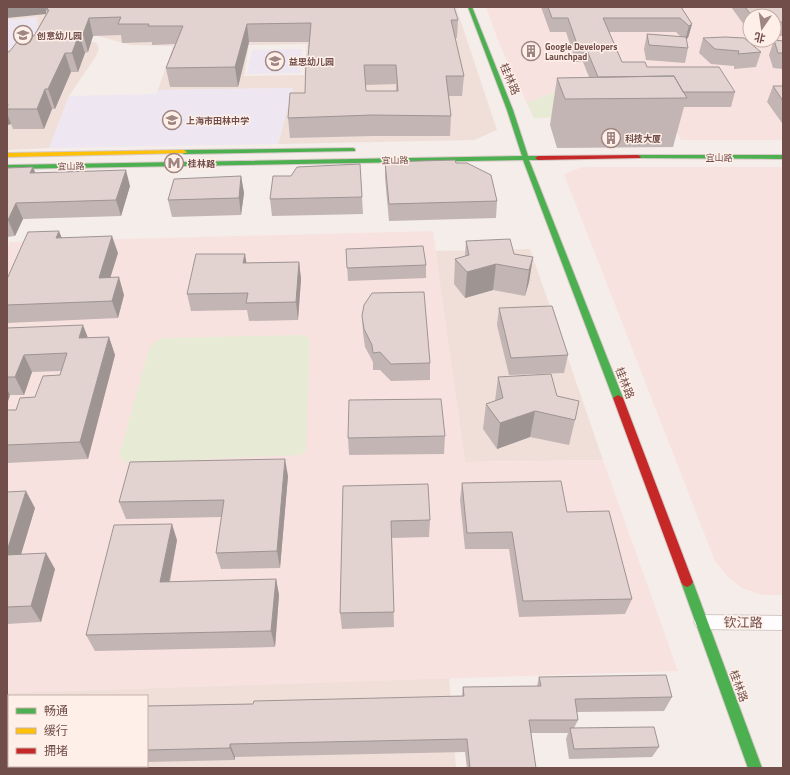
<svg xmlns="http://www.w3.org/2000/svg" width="790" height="775" font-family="'Titillium Web','Noto Sans SC',sans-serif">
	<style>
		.residential { fill: #efdfd8; fill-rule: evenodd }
		.commercial { fill: #f8e2df; fill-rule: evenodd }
		.education { fill: #eee6f1 }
		.green { fill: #e7ead4 }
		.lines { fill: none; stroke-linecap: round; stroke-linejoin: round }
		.street-casing { stroke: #d4c9c6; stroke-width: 2 }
		.fast-casing { stroke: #d5c8c6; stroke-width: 2 }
		.slow-casing { stroke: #d5c8c6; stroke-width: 2 }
		.jam-casing { stroke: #d5c8c6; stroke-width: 2 }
		.street { fill: #fefcfc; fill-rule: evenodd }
		.fast { fill: #4caf50; fill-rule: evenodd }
		.slow { fill: #ffc107; fill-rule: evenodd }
		.jam { fill: #c62828; fill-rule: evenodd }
		.wall { fill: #c2b5b4; fill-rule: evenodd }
		.shaded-wall { fill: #9e9492 }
		.building { fill: #e2d3d1; stroke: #9e9492; fill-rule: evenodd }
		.labels { text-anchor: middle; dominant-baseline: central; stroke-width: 3; stroke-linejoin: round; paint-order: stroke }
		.far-poi-label { font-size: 9px; font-weight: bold; fill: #724e4a; stroke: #fef0e9; text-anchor: start }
		.far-street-label { font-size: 9px; fill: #724e4a; stroke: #fef0e9 }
		.street-label { font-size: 11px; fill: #724e4a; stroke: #fef0e9 }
		.near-street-label { font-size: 13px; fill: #724e4a; stroke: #fef0e9 }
	</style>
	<rect width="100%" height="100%" fill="#f5ede9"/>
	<!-- residential -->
	<path class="residential" d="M7,7H456L497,130L474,140L278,144L293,88L158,90L173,46L131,45L90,34L85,40L97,43L99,49L96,56L69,96L49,148L7,150V50H39L37,17L7,20ZM307,44L304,75L244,76L249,45Z
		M530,249L603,460L465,462L435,251Z
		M449,678L456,768H7V693ZM9,696H147V766H9Z"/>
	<!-- commercial -->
	<path class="commercial" d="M486,7H783V140H681L668,114L534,118L499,43ZM750,16H774V40H750Z
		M582,167H783V595H762L742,588L729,578L715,561L564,174Z
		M433,231L465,462L603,460L678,671L7,693V248L10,242Z"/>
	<!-- education -->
	<path class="education" d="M37,17L39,50H7V20Z
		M302,49L300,73L247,74L252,50Z
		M293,88L278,144L49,148L69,96L156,94L158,90Z"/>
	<!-- green -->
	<path class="green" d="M581,81L662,114L534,118L527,103Z
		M304,335L310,339L306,451L300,455L126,463L119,456L149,349L153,343L163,338Z"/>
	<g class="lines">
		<defs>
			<path id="street" d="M702,615L783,616V630L702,629L697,627L694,622L697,617Z"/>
			<path id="fast" d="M468,7H472L513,110L528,156H538L541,158L538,160H529L623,398L621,400H615L613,398L523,160L7,169V165L522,156L507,110Z
				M353,148L355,149V151L184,154L181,152L184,150Z
				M638,155H783V159L636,158L635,157Z
				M687,577L691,579L693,582L762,768H748L681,582L683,579Z"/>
			<path id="slow" d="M184,150L187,152L186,153L7,157V153Z"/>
			<path id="jam" d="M638,155L641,157L640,158L538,160L535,158L538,156Z
				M618,395L623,398L693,582L691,585L687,587L683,585L681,582L613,398Z"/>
		</defs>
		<!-- street casing -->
		<use href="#street" class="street-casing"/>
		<!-- fast casing -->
		<use href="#fast" class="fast-casing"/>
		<!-- slow casing -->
		<use href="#slow" class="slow-casing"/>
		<!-- jam casing -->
		<use href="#jam" class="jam-casing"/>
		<!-- street -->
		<use href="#street" class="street"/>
		<!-- fast -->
		<use href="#fast" class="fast"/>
		<!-- slow -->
		<use href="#slow" class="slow"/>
		<!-- jam -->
		<use href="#jam" class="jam"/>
	</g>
	<!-- wall -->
	<path class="wall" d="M541,7H681L692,24L688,38L686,39L688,48L685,63L646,60L644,49L647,34L681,37L676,32H609L622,62L647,67L735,92L731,107H684L673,147L557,148L550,125L557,78L589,77L583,62H576L566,32H550Z
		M731,7H783V36H774V16H750V33Z
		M47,10L458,20L457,38H455L464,76L462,96H449L451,116L450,136H373L290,138L288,118L305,93L309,42H249L238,87H170L166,68L175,44L152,45V42L122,43L121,35L93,36L88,52L85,53L78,72H71L55,109H52L44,129H13L11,124L7,125V52H9L34,36L47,12ZM396,84V91H366V85Z
		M703,38L761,52L756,67L734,69V66L711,64L699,53Z
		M774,40L783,41V69L773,68L769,55Z
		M773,86H783V123H782L767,102Z
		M385,162L497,201L496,218L389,221L385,178Z
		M33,167L35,173L130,186L121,216L23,219L15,236L7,237V168Z
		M241,176L244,193L241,215L172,217L168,200Z
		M362,197L363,214L272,216L270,199Z
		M62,238L118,253L110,277L124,295L118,318L7,323V279Z
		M466,241L514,254L533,257L529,282L525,296L493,290L465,298L454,284L455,259L465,256Z
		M346,249L426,265V278L348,281Z
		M299,262L301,279L298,320L249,321L247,310L191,311L187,294L246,263Z
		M499,308L568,355L564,373L509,375L497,325Z
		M362,316L430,363V380L391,381L380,370H373V362L365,347L363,333Z
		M7,328L88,338L109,337L115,355L88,459L7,463V410H16L35,397L60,375L61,371L32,372L24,395H10L7,404Z
		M498,377L557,396L575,420L569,445L530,437L497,449L483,429L486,404L495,401Z
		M445,436L444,454L349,455L348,438Z
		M288,476L280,568L221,569L216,553L222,517L126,519L119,502Z
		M462,483L567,512L632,599L625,614L519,617L509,549H465L460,500Z
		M343,486L430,520L429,537L392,538L394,627L342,629L340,613Z
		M7,492L35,508L21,554L55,569L41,622L7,624Z
		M177,540L170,582L276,579L279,595L275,647L95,651L86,635Z
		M539,677L672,697L664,711L577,712L578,720L574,728L659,747L652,757L569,759L566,739L568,733H531L536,768H467L465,752L235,757V760L147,762V706L253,704L462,696L463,687L537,686Z
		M7,713H9V766H66V768H7Z"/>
	<!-- shaded-wall -->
	<path class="shaded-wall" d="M7,7H47L46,14L7,18Z
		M89,18L93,36L88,52L83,34Z
		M247,24L249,42L238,87L235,67Z
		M692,24L688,38L685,40L689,26Z
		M79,34L85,53L78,72L72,53Z
		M65,53L71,72L55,109L48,89Z
		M45,89L52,109L44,129L37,109Z
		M7,113L11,124L7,125Z
		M33,167L39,183L30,173Z
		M126,170L130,186L121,216L116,200Z
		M241,176L244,193L241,215L239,198Z
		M16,203L23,219L15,236L8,220Z
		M59,231L66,248L56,238Z
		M112,236L118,253L105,295L99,278Z
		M245,254L248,271L243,263Z
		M533,257L529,282L525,296L529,270Z
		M299,262L301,279L298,320L296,302Z
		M496,264L493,290L465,298L467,272Z
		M119,277L124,295L118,318L112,301Z
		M83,325L90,343L79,338Z
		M109,337L115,355L88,459L80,442Z
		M24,355L32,372L24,395L15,377Z
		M7,389L10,395L7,404Z
		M535,411L530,437L497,449L500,423Z
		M285,459L288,476L280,568L277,551Z
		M26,491L35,508L16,571L7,557V551Z
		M172,524L177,540L166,598L160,582Z
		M46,553L55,569L41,622L31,606Z
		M276,579L279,595L275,647L271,631Z
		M230,744L235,757V760L230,748Z"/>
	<!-- building -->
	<path class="building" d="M48,7H454L458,20H451L464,76H446L451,116L373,115L288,118L290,93H305L306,58H308L311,23L247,24L235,67L166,68L183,26H148L149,24H118L121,17L89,18L83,34H79L72,53H65L48,89H45L37,109H7L8,104H7V52H9L22,36H34L49,10H47ZM364,65H396L398,91H366Z
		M548,7H681L692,24L689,26L680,18H603L622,62H645L647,67H719L735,92H683L674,76L598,77L586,48L578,47L568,18H552Z
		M745,7H783V22H774V16H752Z
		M647,34L686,37L688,48L649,45Z
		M725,37L744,38L761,52L738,54L739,51L715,49L703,38Z
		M774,40L783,41V53H778Z
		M674,76L687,98L565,99L557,78Z
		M773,86H783V101Z
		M455,160L456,163H467L491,175L497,201L389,204L385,162Z
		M360,164L362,197L270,199L273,176H291L297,167Z
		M33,167L30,173L126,170L116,200L16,203L8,220H7V168Z
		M241,176L239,198L168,200L174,179Z
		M59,231L56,238L112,236L99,278L119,277L112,301L7,305V279L28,232Z
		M510,239L514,254L533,257L529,270L496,264L467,272L455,259L469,255L466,241Z
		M423,246L426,265L347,268L346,249Z
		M196,254H245L243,263L299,262L296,302L246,303L248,293L187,294Z
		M424,292L430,363L391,364L380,352L373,353L372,345L364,329L362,316L364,305L372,293Z
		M552,306L568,355L511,358L499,308Z
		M83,325L79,338L109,337L80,442L7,445V410H16L20,398L35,397L43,376L60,375L67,353L24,355L15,377H7V328Z
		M551,374L557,396L579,401L575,420L535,411L500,423L486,404L503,398L498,377Z
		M441,399L445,436L348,438L349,400Z
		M285,459L277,551L216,553L224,500L119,502L130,462Z
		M561,481L567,512L609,511L632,599L523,601L512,532L467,533L462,483Z
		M428,484L430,520L391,521L394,612L340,613L343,486Z
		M26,491L7,551V492Z
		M172,524L160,582L276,579L271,631L86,635L114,525Z
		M46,553L31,606L7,607V555Z
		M666,675L672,697L575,699L578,720H529L536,768H470L467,739L230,744V748L147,750V706L253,704L254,701L464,696L463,687L541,686L539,677Z
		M7,713H9V757H7Z
		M654,727L659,747L574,749L570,728Z"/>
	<!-- icons -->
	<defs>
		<symbol id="school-ring" viewBox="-11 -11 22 22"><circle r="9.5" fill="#fef0e9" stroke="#a08682" stroke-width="1.5"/><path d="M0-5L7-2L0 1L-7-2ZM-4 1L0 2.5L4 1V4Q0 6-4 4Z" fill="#a08682"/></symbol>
		<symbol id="building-ring" viewBox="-11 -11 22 22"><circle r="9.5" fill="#fef0e9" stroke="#a08682" stroke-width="1.5"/><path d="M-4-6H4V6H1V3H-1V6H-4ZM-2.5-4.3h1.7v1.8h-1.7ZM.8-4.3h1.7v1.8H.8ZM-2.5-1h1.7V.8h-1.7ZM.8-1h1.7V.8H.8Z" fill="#a08682"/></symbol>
		<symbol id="metro-ring" viewBox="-11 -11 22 22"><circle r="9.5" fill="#fef0e9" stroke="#a08682" stroke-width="1.5"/><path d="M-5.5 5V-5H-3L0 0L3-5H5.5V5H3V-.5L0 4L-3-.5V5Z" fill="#a08682"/></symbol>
	</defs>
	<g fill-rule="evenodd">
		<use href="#school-ring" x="12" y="24" width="22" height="22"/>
		<use href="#building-ring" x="520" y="40" width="22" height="22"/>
		<use href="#school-ring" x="264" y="50" width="22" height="22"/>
		<use href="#school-ring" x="161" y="109" width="22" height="22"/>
		<use href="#building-ring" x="600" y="127" width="22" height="22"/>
		<use href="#metro-ring" x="163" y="152" width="22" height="22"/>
	</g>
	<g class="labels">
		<!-- far-poi labels -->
		<g class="far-poi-label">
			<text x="37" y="35">创意幼儿园</text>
			<text x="545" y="46">Google Developers<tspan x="545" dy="10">Launchpad</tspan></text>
			<text x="289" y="61">益思幼儿园</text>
			<text x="186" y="120">上海市田林中学</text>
			<text x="625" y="138">科技大厦</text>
			<text x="188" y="163">桂林路</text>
		</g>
		<!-- far-street labels -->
		<g class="far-street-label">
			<text x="719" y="157">宜山路</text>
			<text transform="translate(395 160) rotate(-1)">宜山路</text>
			<text transform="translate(71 166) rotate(-1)">宜山路</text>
		</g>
		<!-- street labels -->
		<g class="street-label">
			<text transform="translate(510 79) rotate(67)">桂林路</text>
			<text transform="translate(625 383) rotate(69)">桂林路</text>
			<text transform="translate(739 686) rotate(70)">桂林路</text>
		</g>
		<!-- near-street labels -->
		<g class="near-street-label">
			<text transform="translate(743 622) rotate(1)">钦江路</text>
		</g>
	</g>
	<!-- border -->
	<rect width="790" height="775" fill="none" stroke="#724e4a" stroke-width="16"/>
	<!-- legend -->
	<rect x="8" y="695" width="140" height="72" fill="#fef0e9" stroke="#c6afa9"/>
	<rect x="16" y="708" width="20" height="6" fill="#4caf50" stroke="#c6afa9"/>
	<text x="44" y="715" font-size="12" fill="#724e4a">畅通</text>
	<rect x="16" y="728" width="20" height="6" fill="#ffc107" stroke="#c6afa9"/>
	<text x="44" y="735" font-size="12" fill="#724e4a">缓行</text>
	<rect x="16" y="748" width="20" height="6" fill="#c62828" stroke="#c6afa9"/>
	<text x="44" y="755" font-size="12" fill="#724e4a">拥堵</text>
	<!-- north arrow -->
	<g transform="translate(762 28) rotate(193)"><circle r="19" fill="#fef0e9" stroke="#c6afa9"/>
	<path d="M0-3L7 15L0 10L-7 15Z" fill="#a08682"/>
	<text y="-6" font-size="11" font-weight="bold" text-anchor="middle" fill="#724e4a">北</text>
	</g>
</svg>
